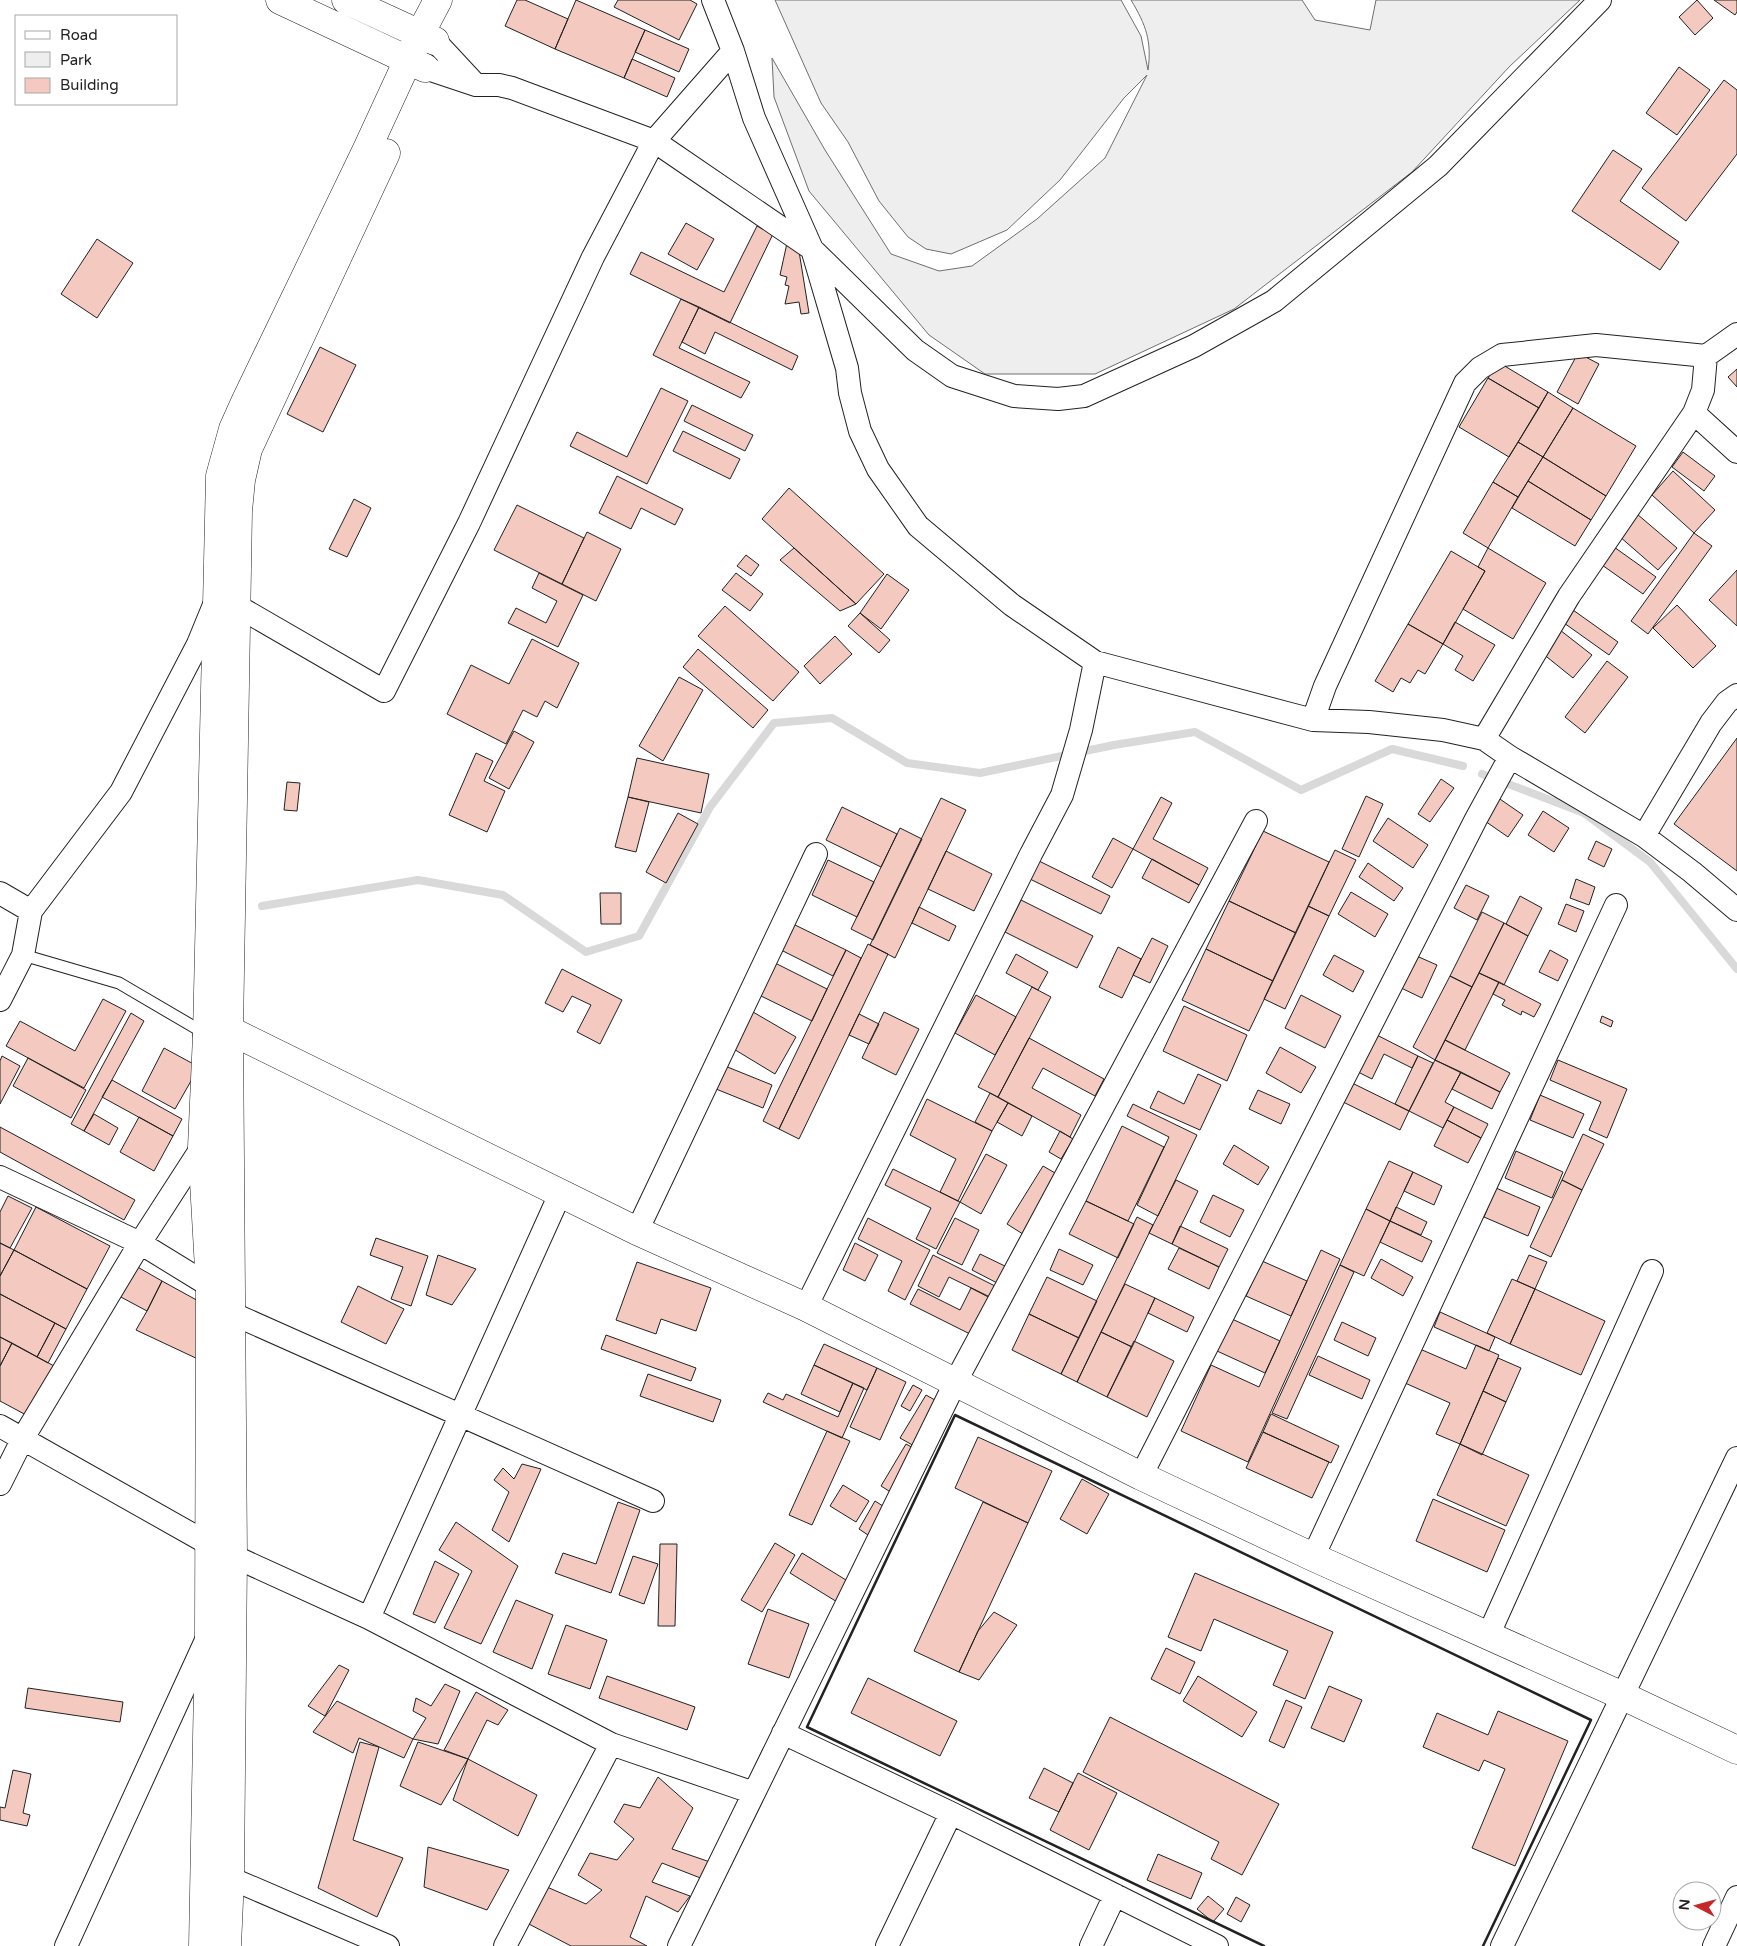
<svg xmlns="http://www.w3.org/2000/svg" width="1737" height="1946" font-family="'Varela Round',sans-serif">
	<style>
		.green { fill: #eee; stroke: #6f6f6f }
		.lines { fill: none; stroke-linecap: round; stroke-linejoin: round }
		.stream { stroke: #d9d9d9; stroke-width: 8 }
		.building { fill: #f3c9c0; stroke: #222 }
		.service-casing { stroke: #222; stroke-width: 13 }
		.minor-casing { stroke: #222; stroke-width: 24 }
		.tertiary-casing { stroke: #222; stroke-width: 29 }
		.secondary-casing { stroke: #222; stroke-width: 29 }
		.service { stroke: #fff; stroke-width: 11 }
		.minor { stroke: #fff; stroke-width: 22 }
		.tertiary { stroke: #fff; stroke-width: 28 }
		.secondary { stroke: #fff; stroke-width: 28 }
		.wall { stroke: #222; stroke-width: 2.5 }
	</style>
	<rect width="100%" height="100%" fill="#fff"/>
	<!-- green -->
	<path class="green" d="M775,0H1121L1141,36L1148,70C1152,41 1146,25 1131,0H1302L1315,20L1370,30L1376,0H1580L1509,67L1412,172L1234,309L1095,374H985L929,335L809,191L774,97L772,58L825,150L891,254L939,271L972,266L1037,219L1105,158L1147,75L1124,98L1060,180L1007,230L951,254L926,249L908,237L879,201L848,142L821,103Z"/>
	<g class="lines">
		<!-- stream -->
		<path class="stream" d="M1482,774L1584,813L1650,862L1737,969
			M262,906L418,880L503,895L586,952L639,936L710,807L774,723L832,718L907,763L980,773L1114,745L1195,732L1301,790L1392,749L1463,766"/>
	</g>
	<!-- building -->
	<path class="building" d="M517,0H525L568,19L555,49L505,26Z
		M576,0L645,30L624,78L555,49Z
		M618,0H690L697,4L679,40L614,7Z
		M1697,0L1713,18L1695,35L1679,17Z
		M1714,0H1737V12L1735,15Z
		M645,30L689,49L679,72L635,52Z
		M632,59L675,78L667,97L624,78Z
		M1679,67L1710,90L1677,135L1646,113Z
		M1724,80L1737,90V154L1686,221L1642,188Z
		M1613,150L1642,169L1620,201L1679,242L1660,270L1572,211Z
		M686,223L714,239L697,270L668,254Z
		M757,226L773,234L730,323L630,274L641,252L724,292Z
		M97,239L133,263L97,318L61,294Z
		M787,243L798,245L809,313L801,314L799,302L785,304L789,286L785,285L787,277L780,275Z
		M681,299L699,307L679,348L750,382L741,398L653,355Z
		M699,307L798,356L792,370L715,332L705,354L682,342Z
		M320,347L356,365L323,432L287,414Z
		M1578,353L1599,364L1578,404L1557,392Z
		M1498,362L1548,392L1539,408L1488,378Z
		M1737,369V387L1728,377Z
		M1488,378L1539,408L1509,457L1459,427Z
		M661,388L688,401L647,484L570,446L577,432L627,457Z
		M1548,392L1573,408L1543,457L1518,442Z
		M692,405L753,435L745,451L684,421Z
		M1573,408L1636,446L1606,496L1543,457Z
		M683,431L740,459L730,479L673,451Z
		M1518,442L1543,457L1518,497L1493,482Z
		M1683,452L1715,476L1704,491L1672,467Z
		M1543,457L1606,496L1591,520L1528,481Z
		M1673,471L1715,510L1694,533L1652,495Z
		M617,476L683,509L675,525L641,508L631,529L599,513Z
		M1528,481L1591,520L1575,546L1512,508Z
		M1493,482L1518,497L1488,548L1463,533Z
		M789,488L884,574L856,604L762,519Z
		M354,499L371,508L347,557L329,549Z
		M517,505L584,538L562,584L494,550Z
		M1637,514L1677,548L1658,570L1619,536Z
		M587,532L621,549L596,601L562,584Z
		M1694,533L1712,546L1648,634L1631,621Z
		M1614,547L1656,577L1643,594L1602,565Z
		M794,548L856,604L840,611L780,560Z
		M1488,548L1546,583L1513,639L1463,609L1485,571L1478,567Z
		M1451,551L1485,571L1443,644L1408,624Z
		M746,555L759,565L751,576L737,566Z
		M1737,570V626L1709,600Z
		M539,573L583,595L558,647L508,623L516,608L546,623L557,601L532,588Z
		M736,573L763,594L750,611L722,590Z
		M887,574L909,590L881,629L860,613Z
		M1677,605L1716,646L1693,668L1653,628Z
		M725,606L799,672L773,701L698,636Z
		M1573,610L1618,642L1609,655L1564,623Z
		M860,613L890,640L879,653L848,626Z
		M1455,622L1495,645L1473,681L1455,670L1463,656L1443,644Z
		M1408,624L1443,644L1425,674L1418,670L1410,683L1401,678L1393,692L1375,681Z
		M1560,630L1592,655L1573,678L1542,653Z
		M835,636L852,654L820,684L804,666Z
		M532,639L579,663L557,708L545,701L537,717L523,710L506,744L447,714L471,665L509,684Z
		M698,649L768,710L753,728L683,667Z
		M1607,661L1628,677L1585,733L1565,717Z
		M679,677L703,690L663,761L639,746Z
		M514,731L534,742L509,789L489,778Z
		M1737,738V871L1674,824Z
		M476,753L493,761L484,781L505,791L487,832L449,815Z
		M637,758L709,774L701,813L628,797Z
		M1441,779L1454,788L1430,822L1418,814Z
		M287,782L300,783L297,811L284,810Z
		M1366,796L1383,804L1359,857L1342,849Z
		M628,797L649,802L636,852L615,847Z
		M1161,797L1172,803L1153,839L1208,868L1199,885L1133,849Z
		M1497,797L1523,815L1508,837L1482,819Z
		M941,798L966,810L895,958L870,945Z
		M842,807L897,834L881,867L826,840Z
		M1543,811L1569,828L1554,852L1528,835Z
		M678,813L698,824L666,883L646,872Z
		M1388,818L1428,845L1413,868L1373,841Z
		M900,828L922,839L873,940L851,929Z
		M1263,831L1329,862L1296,933L1229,901Z
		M1113,838L1133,849L1112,888L1092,877Z
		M1596,841L1612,849L1604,867L1588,859Z
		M1335,850L1356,860L1329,916L1308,906Z
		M946,851L992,874L974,911L928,889Z
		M1152,859L1199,885L1189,903L1142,878Z
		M828,860L874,882L857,917L812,895Z
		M1039,861L1110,896L1101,914L1030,879Z
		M1368,863L1403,888L1394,901L1359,877Z
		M1576,879L1595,887L1589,905L1570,898Z
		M1466,885L1489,896L1477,920L1454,908Z
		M1351,892L1388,914L1375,937L1338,914Z
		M600,893H621V924H601Z
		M1520,896L1542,908L1528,936L1506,924Z
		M1021,900L1093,936L1077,968L1005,932Z
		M1229,901L1296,933L1273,981L1206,949Z
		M1566,904L1584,911L1576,932L1558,924Z
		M1308,906L1329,916L1285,1009L1264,999Z
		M919,907L956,926L949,941L912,923Z
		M1482,912L1504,923L1472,987L1450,976Z
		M791,923L846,950L833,976L779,949Z
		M1504,923L1528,936L1504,985L1479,973Z
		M1152,938L1168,946L1150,983L1133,975Z
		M868,944L888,954L799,1139L779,1129Z
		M1118,947L1141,959L1122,998L1099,987Z
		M1206,949L1273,981L1249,1031L1182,1000Z
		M846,950L861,958L779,1129L763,1121Z
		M1550,950L1568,960L1558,981L1539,972Z
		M1016,954L1048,972L1038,990L1006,973Z
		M1412,954L1437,965L1422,998L1397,986Z
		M1334,955L1364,971L1353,992L1323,975Z
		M773,962L827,989L812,1021L757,994Z
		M562,969L622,1000L600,1044L577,1032L591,1005L572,996L563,1012L545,1003Z
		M1479,973L1499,982L1465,1050L1445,1040Z
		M1450,976L1472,987L1435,1060L1413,1047Z
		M1499,982L1541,1004L1534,1017L1522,1011L1521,1015L1502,1005L1505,1000L1493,994Z
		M1032,987L1051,997L998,1097L978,1087Z
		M976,995L1016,1017L995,1055L955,1033Z
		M1301,995L1341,1016L1325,1048L1285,1028Z
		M103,999L126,1011L84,1088L6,1046L20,1021L75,1051Z
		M1184,1006L1247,1035L1227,1081L1163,1051Z
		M753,1012L796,1037L775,1074L732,1048Z
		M884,1012L919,1029L896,1075L862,1058Z
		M131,1013L144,1021L84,1131L71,1124Z
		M859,1014L879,1024L869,1044L849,1035Z
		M1602,1016L1613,1021L1611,1027L1600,1022Z
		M1369,1031L1418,1056L1412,1068L1384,1054L1372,1079L1350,1068Z
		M1029,1038L1104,1079L1095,1096L1043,1068L1032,1088L1081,1115L1070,1137L998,1097Z
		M1445,1040L1510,1073L1500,1092L1435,1060Z
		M1280,1047L1316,1067L1301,1093L1266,1073Z
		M164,1048L199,1067L175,1109L142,1091Z
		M2,1056L20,1066L0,1104V1061Z
		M1418,1056L1433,1063L1409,1111L1395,1104Z
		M28,1058L86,1090L71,1118L13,1086Z
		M1435,1060L1461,1072L1445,1102L1454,1107L1443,1128L1409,1111Z
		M1558,1060L1627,1089L1607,1138L1589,1130L1601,1102L1550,1080Z
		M725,1066L772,1085L763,1108L716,1089Z
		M1461,1072L1500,1092L1492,1109L1452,1089Z
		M1198,1074L1221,1085L1200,1130L1150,1108L1158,1091L1184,1104Z
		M112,1080L182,1119L173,1136L102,1097Z
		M1348,1081L1409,1111L1400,1130L1339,1100Z
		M1258,1090L1290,1104L1281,1124L1249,1109Z
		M990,1093L1008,1103L992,1131L975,1122Z
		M1540,1095L1584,1114L1573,1138L1530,1120Z
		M927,1099L992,1131L958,1201L940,1192L956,1159L910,1135Z
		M1008,1103L1032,1116L1022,1136L997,1122Z
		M1133,1104L1197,1135L1158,1216L1137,1205L1169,1137L1127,1116Z
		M1454,1107L1488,1124L1481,1138L1447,1120Z
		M94,1114L118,1128L109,1145L84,1131Z
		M139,1117L173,1136L154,1171L120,1152Z
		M1447,1120L1481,1138L1468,1163L1434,1146Z
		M1122,1126L1164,1147L1128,1221L1086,1201Z
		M0,1127L135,1200L124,1220L0,1152Z
		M1060,1131L1073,1139L1061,1159L1049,1152Z
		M1583,1134L1604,1144L1582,1190L1562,1180Z
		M1234,1145L1269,1167L1258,1185L1223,1164Z
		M1516,1151L1563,1172L1552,1198L1505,1178Z
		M986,1154L1007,1165L981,1214L960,1202Z
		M1389,1161L1413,1172L1390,1221L1366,1209Z
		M1043,1166L1062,1177L1026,1236L1007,1224Z
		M893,1169L960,1202L936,1249L916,1239L931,1208L885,1185Z
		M1413,1172L1442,1186L1434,1205L1404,1191Z
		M1176,1180L1198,1191L1172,1244L1149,1233Z
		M1562,1180L1582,1190L1551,1257L1530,1247Z
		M1496,1188L1540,1207L1528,1236L1484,1217Z
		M1213,1195L1244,1210L1230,1237L1200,1222Z
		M8,1196L32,1208L10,1248L0,1243V1212Z
		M1086,1201L1134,1224L1118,1258L1069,1234Z
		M36,1207L110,1246L87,1289L14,1250Z
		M1396,1207L1427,1222L1421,1235L1390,1221Z
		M1366,1209L1390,1221L1364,1276L1340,1265Z
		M1137,1217L1153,1225L1077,1382L1061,1374Z
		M868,1218L930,1250L905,1300L888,1291L902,1261L858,1239Z
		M955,1218L979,1230L962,1265L937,1253Z
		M1390,1221L1432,1241L1422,1262L1380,1242Z
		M1180,1226L1228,1249L1219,1267L1172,1244Z
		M376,1238L428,1256L411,1306L391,1299L403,1267L370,1255Z
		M0,1243L14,1250L0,1276Z
		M855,1243L878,1255L865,1281L843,1270Z
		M1179,1248L1219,1267L1209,1289L1168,1269Z
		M1059,1249L1093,1265L1083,1285L1050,1270Z
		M14,1250L87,1289L66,1329L0,1294V1276Z
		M1321,1250L1340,1259L1248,1462L1181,1431L1211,1365L1259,1387Z
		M980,1254L1009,1268L1001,1285L972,1270Z
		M438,1255L476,1269L452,1305L426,1295Z
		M933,1255L997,1287L992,1298L949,1277L939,1297L918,1286Z
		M1529,1255L1547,1262L1535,1289L1517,1281Z
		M1381,1259L1413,1277L1403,1296L1371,1278Z
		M1262,1261L1307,1281L1291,1316L1246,1296Z
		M637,1262L711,1288L696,1331L661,1319L656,1334L616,1320Z
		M134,1265L162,1281L147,1311L119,1296Z
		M1340,1265L1354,1272L1287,1419L1272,1413Z
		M1047,1277L1097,1301L1079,1338L1029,1314Z
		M1512,1279L1535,1289L1510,1344L1487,1333Z
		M162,1281L202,1303L200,1360L136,1330L147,1311Z
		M1125,1284L1155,1298L1132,1347L1101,1332Z
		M358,1286L404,1309L386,1344L341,1322Z
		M971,1288L994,1300L976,1337L910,1304L918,1289L960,1310Z
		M1535,1289L1605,1321L1581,1375L1510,1344Z
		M0,1294L55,1323L37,1357L0,1337Z
		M1155,1298L1194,1317L1187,1332L1148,1313Z
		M1440,1312L1495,1337L1489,1351L1434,1327Z
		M1029,1314L1079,1338L1061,1374L1012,1350Z
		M1232,1319L1280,1341L1265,1373L1217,1351Z
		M1342,1322L1376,1338L1368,1356L1334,1340Z
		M55,1323L66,1329L48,1363L37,1357Z
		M1101,1332L1132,1347L1107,1397L1077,1382Z
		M606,1335L696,1368L691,1381L601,1349Z
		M0,1337L12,1343L0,1366Z
		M1134,1341L1174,1361L1147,1417L1107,1397Z
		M12,1343L54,1366L28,1416L0,1401V1366Z
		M824,1344L877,1368L867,1390L814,1365Z
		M1476,1345L1499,1355L1460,1444L1436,1434L1450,1403L1405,1383L1420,1349L1466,1369Z
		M1318,1356L1370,1380L1362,1399L1309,1375Z
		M1498,1358L1521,1368L1506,1402L1483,1391Z
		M814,1365L853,1383L840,1412L801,1394Z
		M877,1368L906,1382L880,1440L850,1427Z
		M648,1374L721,1400L713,1422L640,1396Z
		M853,1383L864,1388L842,1438L763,1402L768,1393L783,1400L786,1394L838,1417Z
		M913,1385L922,1390L910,1411L901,1406Z
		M1483,1391L1506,1402L1482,1455L1460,1444Z
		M926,1395L949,1408L923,1451L900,1438Z
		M1271,1414L1339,1446L1331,1463L1263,1432Z
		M827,1431L850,1441L812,1525L789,1515Z
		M1263,1432L1329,1462L1312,1498L1246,1468Z
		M978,1437L1052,1471L1028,1523L955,1488Z
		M906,1444L926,1455L900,1498L881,1486Z
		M1460,1444L1529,1475L1506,1526L1437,1495Z
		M522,1464L541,1469L509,1542L492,1530L509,1492L494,1480L503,1468L514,1479Z
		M1082,1479L1109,1494L1087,1534L1060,1519Z
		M843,1485L869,1501L856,1522L830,1506Z
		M1433,1499L1505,1530L1487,1572L1416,1541Z
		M875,1501L894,1513L877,1541L859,1529Z
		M618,1502L640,1510L611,1593L555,1573L563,1553L596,1564Z
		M983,1502L1028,1523L959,1672L914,1651Z
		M456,1522L518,1566L481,1644L444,1628L472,1571L439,1550Z
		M775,1543L795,1555L762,1612L741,1600Z
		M660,1544H677L675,1626H658Z
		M802,1553L859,1588L847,1608L790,1573Z
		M633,1556L658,1564L644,1604L619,1595Z
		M435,1561L459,1574L435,1623L413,1614Z
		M1195,1573L1333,1632L1305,1699L1273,1685L1288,1651L1214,1619L1201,1651L1168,1637Z
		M516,1600L553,1615L532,1669L493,1652Z
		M768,1609L809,1624L789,1678L748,1664Z
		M994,1612L1017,1625L979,1680L959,1672L978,1631Z
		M566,1625L607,1640L590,1689L548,1674Z
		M1166,1648L1195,1662L1180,1694L1151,1679Z
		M339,1665L349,1670L325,1716L308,1706Z
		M607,1676L695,1707L687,1730L599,1698Z
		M1198,1676L1257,1712L1242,1737L1183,1701Z
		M868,1678L957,1721L940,1756L851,1713Z
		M445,1684L460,1691L438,1744L413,1739L426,1718L413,1711L416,1698L431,1706Z
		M1329,1686L1362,1700L1344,1742L1311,1728Z
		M28,1688L123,1702L120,1722L25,1708Z
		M476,1692L508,1710L498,1725L487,1720L468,1759L444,1750Z
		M1286,1700L1302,1707L1284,1748L1269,1741Z
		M337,1701L413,1739L404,1758L359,1738L353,1753L313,1732Z
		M1498,1711L1568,1741L1515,1866L1472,1848L1505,1769L1484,1760L1479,1771L1423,1747L1437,1713L1488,1735Z
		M1110,1717L1279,1804L1242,1875L1211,1859L1219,1842L1083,1772Z
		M360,1742L379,1747L353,1840L403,1858L377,1917L318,1888Z
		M418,1742L468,1759L441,1805L400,1786Z
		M468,1759L537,1795L518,1836L453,1800Z
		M1044,1768L1073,1783L1059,1812L1029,1798Z
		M13,1770L31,1774L23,1813L30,1815L27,1826L0,1820V1807L5,1808Z
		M1078,1773L1117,1793L1089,1850L1050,1830Z
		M658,1777L693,1808L672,1849L713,1863L703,1879L662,1863L652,1882L690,1896L678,1912L646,1896L630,1937L647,1946H571L527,1923L547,1887L586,1904L602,1890L578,1875L590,1853L617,1860L634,1839L614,1822L624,1804L640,1808Z
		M428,1847L509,1870L487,1910L424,1887Z
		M1158,1854L1202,1873L1191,1899L1147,1880Z
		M1208,1896L1224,1909L1213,1922L1197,1909Z
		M1236,1897L1250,1905L1241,1922L1227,1914Z"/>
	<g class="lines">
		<defs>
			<path id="service" d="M23,955L119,983L206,1034"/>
			<path id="minor" d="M713,0L733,51L754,118L812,249L847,368L850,393L860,431L878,469L918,526L1012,605L1095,662L1313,720L1369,722L1443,730L1484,739L1510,757L1644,836L1692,872L1737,910
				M435,41L475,84
				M425,68L476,85H499L512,88L654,141L812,249L915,350L952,376L1014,396L1058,399L1084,396L1194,346L1274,301L1438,166L1600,0
				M1694,413L1737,452
				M237,606L384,691L469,523L593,257L654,141L733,51
				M1313,720L1325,686L1465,383L1480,368L1502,355L1596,345L1706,356L1737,334
				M1484,739L1569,596L1694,413L1703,390L1706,356
				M1644,836L1711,723L1727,702L1737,695
				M0,893L31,911
				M0,1000L23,955L31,911L121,792L198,644L214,605
				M0,1177L140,1243L210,1286L231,1313L653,1501
				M637,1231L816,854
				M806,1307L1031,854L1062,795L1081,730L1095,662
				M0,1426L209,1544
				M1141,1476L1476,819L1510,757
				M0,1484L23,1438L140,1243L202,1147
				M233,1556L369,1618L611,1744L754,1793
				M1313,1557L1616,905
				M369,1618L560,1194
				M1488,1636L1652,1271
				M783,1733L951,1813L1217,1946
				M230,1878L388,1946
				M66,1946L207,1638
				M505,1946L611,1744
				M679,1946L956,1381L1256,821
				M887,1946L951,1813
				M1091,1946L1115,1895
				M1502,1946L1737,1458
				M1714,1946L1737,1897"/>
			<path id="tertiary" d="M280,0L425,68
				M346,0L435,41
				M207,1035L229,1030L637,1231L806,1307L1141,1476L1313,1557L1623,1696L1737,1750"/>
			<path id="secondary" d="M203,1946L209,1635L210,1286L202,1147L207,1035L220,476L233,429L246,400L367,149L420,34L438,0
				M227,1946L230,1878L233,1556L229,1030L238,511L241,480L248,449L386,153"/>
		</defs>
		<!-- service casing -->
		<use href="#service" class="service-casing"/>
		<!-- minor casing -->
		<use href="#minor" class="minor-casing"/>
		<!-- tertiary casing -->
		<use href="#tertiary" class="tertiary-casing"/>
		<!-- secondary casing -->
		<use href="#secondary" class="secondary-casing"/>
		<!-- service -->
		<use href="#service" class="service"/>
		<!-- minor -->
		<use href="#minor" class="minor"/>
		<!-- tertiary -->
		<use href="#tertiary" class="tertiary"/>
		<!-- secondary -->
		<use href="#secondary" class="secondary"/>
		<!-- wall -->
		<path class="wall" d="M1264,1946L807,1727L955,1415L1591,1720L1483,1946"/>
	</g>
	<!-- legend -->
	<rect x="15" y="15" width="162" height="90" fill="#ffffff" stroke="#a7a7a7"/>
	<rect x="25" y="31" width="25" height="8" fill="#ffffff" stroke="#a7a7a7"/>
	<text x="60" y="40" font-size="15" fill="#222222">Road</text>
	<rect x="25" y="52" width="25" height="15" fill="#eeeeee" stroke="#a7a7a7"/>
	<text x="60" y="65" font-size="15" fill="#222222">Park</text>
	<rect x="25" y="78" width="25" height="15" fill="#f3c9c0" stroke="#a7a7a7"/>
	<text x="60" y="90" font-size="15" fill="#222222">Building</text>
	<!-- north arrow -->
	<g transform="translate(1697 1906) rotate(276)"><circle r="24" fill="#ffffff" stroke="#a7a7a7"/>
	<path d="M0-4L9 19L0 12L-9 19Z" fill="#c62828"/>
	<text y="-8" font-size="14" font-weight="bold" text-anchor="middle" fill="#222222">N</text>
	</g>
</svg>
